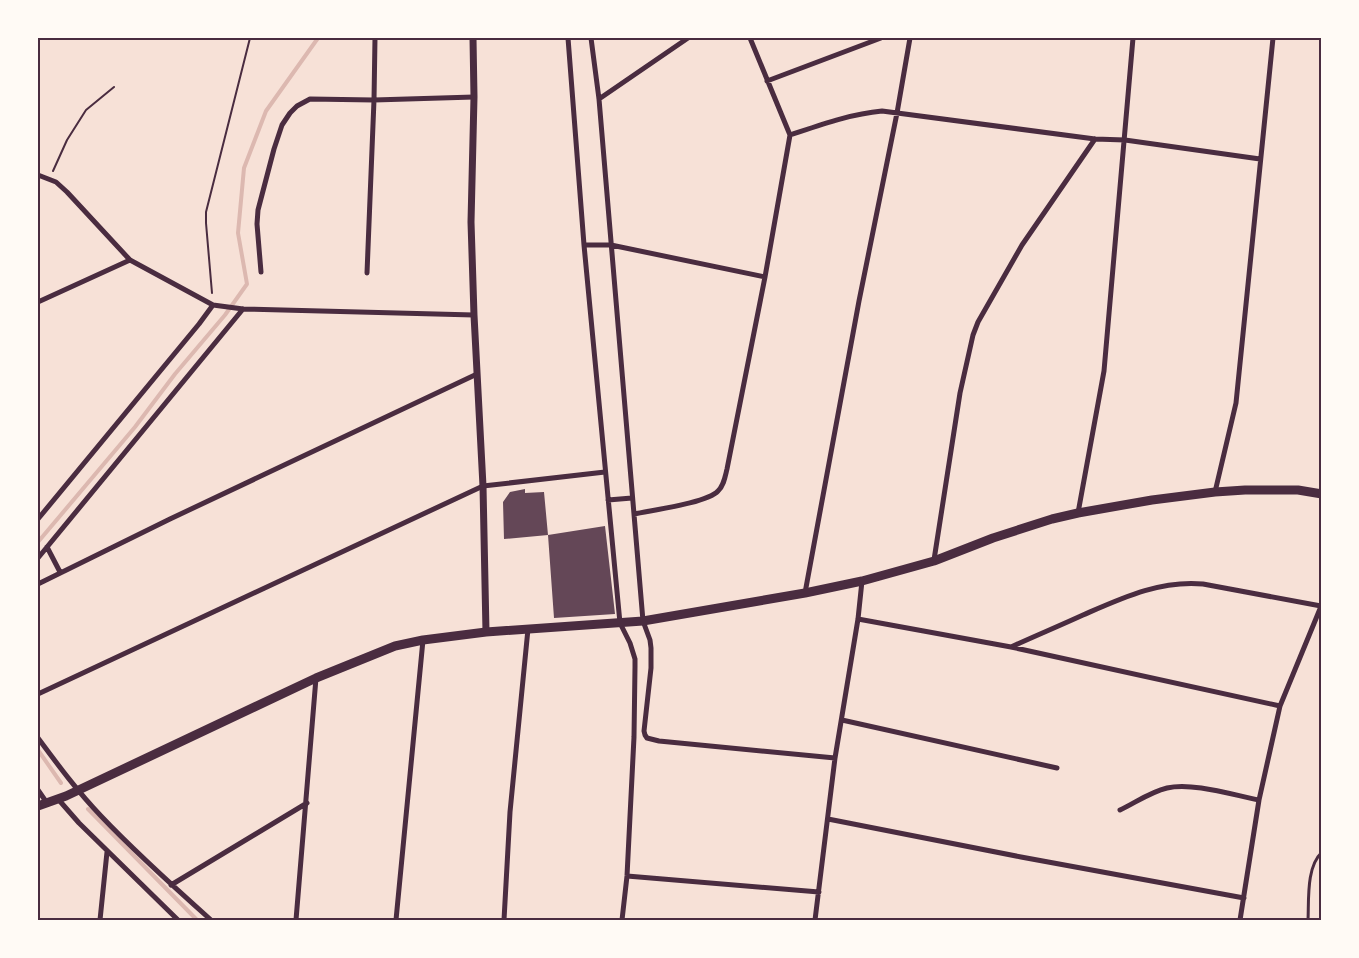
<svg xmlns="http://www.w3.org/2000/svg" width="1359" height="958" font-family="'Alegreya Sans',sans-serif">
	<style>
		.lines { fill: none; stroke-linecap: round; stroke-linejoin: round }
		.stream { stroke: #dcb8b0; stroke-width: 4 }
		.building { fill: #644757 }
		.path { stroke: #4a2c40; stroke-width: 2 }
		.service { stroke: #4a2c40; stroke-width: 3 }
		.minor { stroke: #4a2c40; stroke-width: 5 }
		.tertiary { stroke: #4a2c40; stroke-width: 7 }
		.primary { stroke: #4a2c40; stroke-width: 9 }
		.neatline { fill: none; stroke: #4a2c40; stroke-width: 2 }
	</style>
	<rect width="100%" height="100%" fill="#f7e1d7"/>
	<g class="lines">
		<!-- stream -->
		<path class="stream" d="M38,542L135,427L175,374L225,315L247,284L238,233L244,168L266,111L318,38
			M38,750L61,783
			M88,809L197,920"/>
	</g>
	<!-- building -->
	<path class="building" d="M525,489V493L544,492L548,535L504,539L503,502L510,492Z
		M605,526L615,614L554,618L548,535Z"/>
	<g class="lines">
		<!-- path -->
		<path class="path" d="M53,171L67,140L86,110L114,87
			M212,293L206,223V212L250,38"/>
		<!-- service -->
		<path class="service" d="M1308,920C1309,900 1306,867 1322,852"/>
		<!-- minor -->
		<path class="minor" d="M568,38L584,245L620,623L630,643L635,659V667L634,737L627,876L622,920
			M591,38L599,99L643,621L650,640L651,648V668L644,731L645,735L647,738L659,741L835,758
			M767,81L881,38
			M599,99L688,38
			M790,135C820,125 850,114 882,111L1095,139L1125,140L1260,159
			M38,175L56,182L67,192L130,260L213,305L243,309L474,315
			M584,245H611L765,277
			M261,272L257,224L258,210L274,149L282,125L290,113L297,106L310,99L374,100L474,97
			M367,273L374,100L375,38
			M38,302L130,260
			M1215,492L1236,403L1273,38
			M608,500L632,498
			M1078,513L1104,371L1133,38
			M634,514C652,510 707,503 718,491C724,485 725,477 727,469L765,277L790,135L750,38
			M38,519L199,324L213,305
			M47,547L60,572
			M38,558L243,309
			M934,560L960,393L973,335L978,322L1022,245L1095,139
			M38,584L170,519L477,374
			M805,593L859,301L897,113L910,38
			M858,619L1011,647L1280,706
			M1011,647C1035,636 1059,626 1083,615C1122,598 1160,580 1203,584L1321,606
			M38,694L483,486L605,472
			M842,720L1057,768
			M38,738C58,765 78,792 101,816C136,853 174,887 211,920
			M38,790L47,803
			M58,799L79,823L178,920
			M1120,810C1135,803 1150,792 1167,788C1192,782 1233,795 1259,800
			M828,819L1021,857L1244,898
			M627,876L819,892
			M171,885L307,803
			M100,920L107,852
			M296,920L316,678
			M396,920L423,640
			M504,920L510,812L528,629
			M815,920L835,758L858,619L862,581
			M1240,920L1259,800L1280,706L1322,604"/>
		<!-- tertiary -->
		<path class="tertiary" d="M473,38L474,97L471,222L474,315L483,486L486,632"/>
		<!-- primary -->
		<path class="primary" d="M38,806L66,796L316,678L395,646L423,640L486,632L643,621L805,593L862,581L934,561L993,538L1052,519L1078,513L1152,500L1215,492L1245,490H1298L1322,494"/>
	</g>
	<!-- border -->
	<rect width="1359" height="958" fill="none" stroke="#fffaf5" stroke-width="78"/>
	<rect x="39" y="39" width="1281" height="880" class="neatline"/>
</svg>
